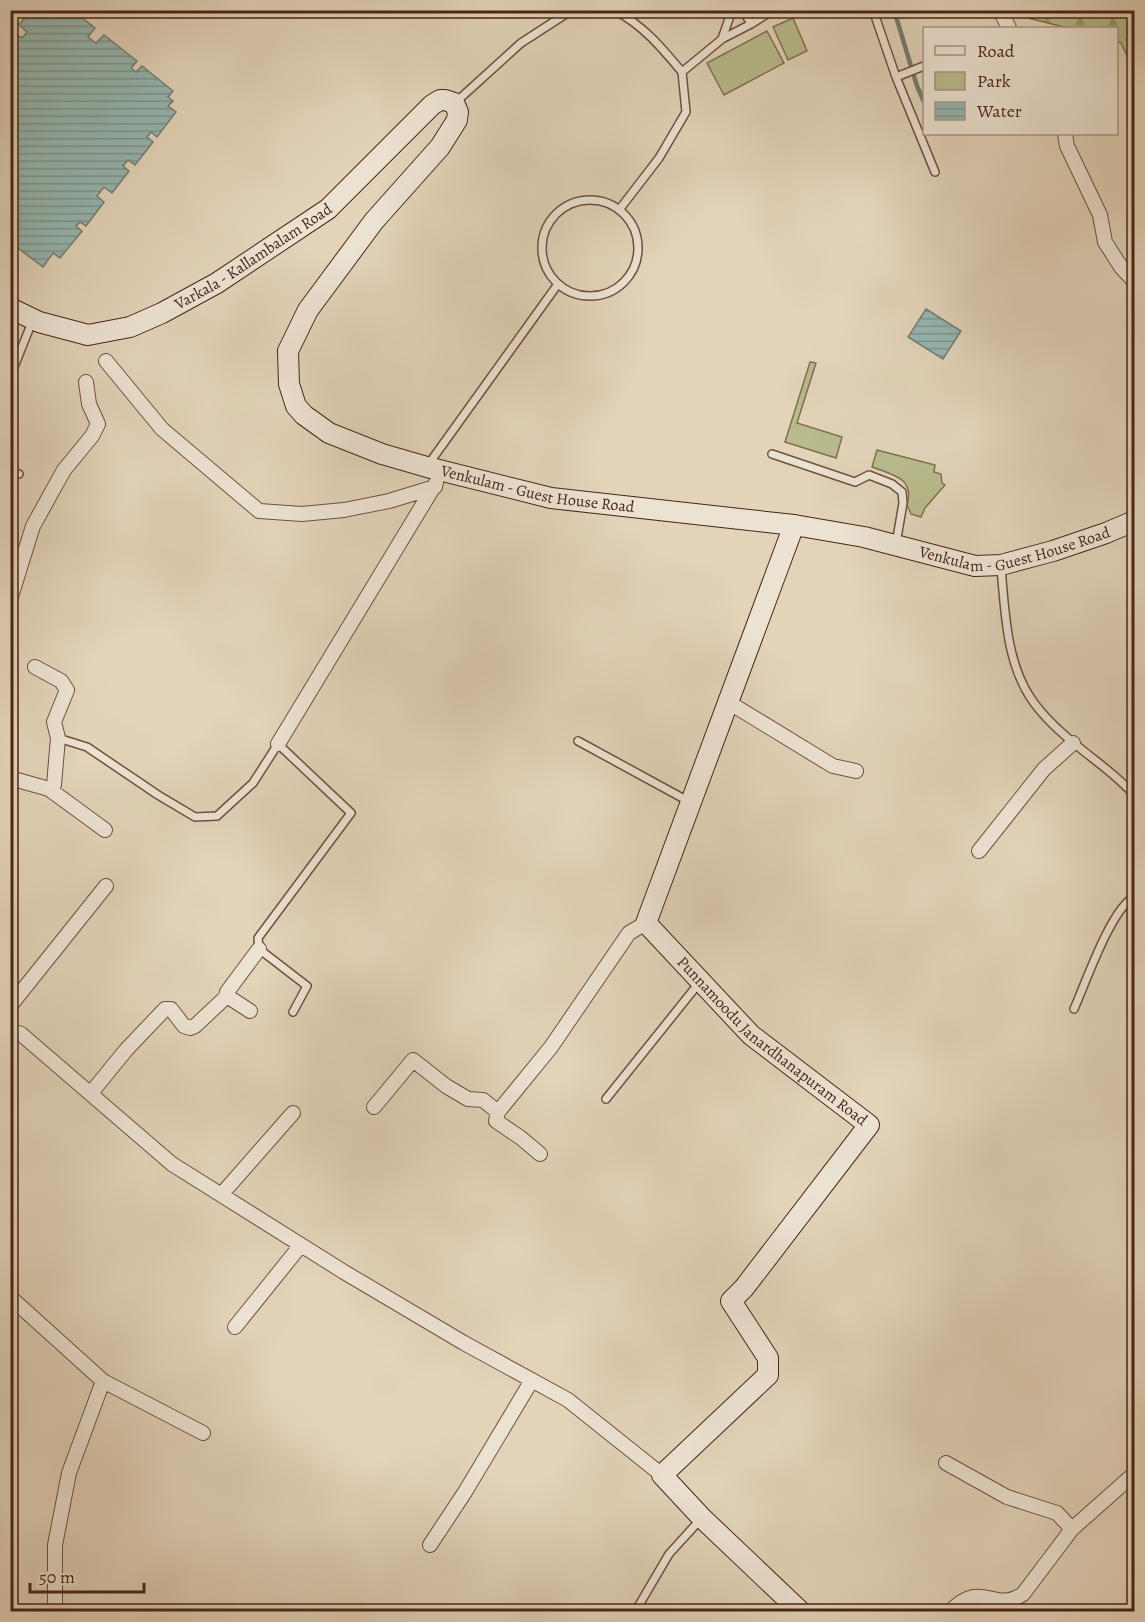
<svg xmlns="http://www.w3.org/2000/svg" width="1145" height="1622" font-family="Alegreya,serif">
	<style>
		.green { fill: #b8bb8c; stroke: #807050; stroke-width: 1.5 }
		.forest { fill: url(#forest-firs); stroke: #807050; stroke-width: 1.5 }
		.water { fill: url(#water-rules); stroke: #767d73; stroke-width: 1.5 }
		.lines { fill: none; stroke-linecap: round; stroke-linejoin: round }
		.stream { stroke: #767d73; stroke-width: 4.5 }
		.lane-casing { stroke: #6e513e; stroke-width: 10 }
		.street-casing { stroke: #6e513e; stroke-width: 16 }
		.secondary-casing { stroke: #482615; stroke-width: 22 }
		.lane { stroke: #ece2d2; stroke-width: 7 }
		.street { stroke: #ece2d2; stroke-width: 14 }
		.secondary { stroke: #ece2d2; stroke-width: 20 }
		.labels { text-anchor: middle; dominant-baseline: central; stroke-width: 5; stroke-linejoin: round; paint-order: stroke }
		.street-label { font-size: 16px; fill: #482615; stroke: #ece2d2 }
	</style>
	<defs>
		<pattern id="forest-firs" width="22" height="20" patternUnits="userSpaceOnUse" patternTransform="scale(1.5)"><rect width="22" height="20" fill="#b8bb8c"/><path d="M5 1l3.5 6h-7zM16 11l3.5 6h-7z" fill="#989871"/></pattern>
		<pattern id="water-rules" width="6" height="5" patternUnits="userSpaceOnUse" patternTransform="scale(1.5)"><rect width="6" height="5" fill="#95b7b1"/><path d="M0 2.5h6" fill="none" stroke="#7c958f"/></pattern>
	</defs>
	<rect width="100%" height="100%" fill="#e2d3b9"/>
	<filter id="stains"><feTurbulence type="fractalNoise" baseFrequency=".00333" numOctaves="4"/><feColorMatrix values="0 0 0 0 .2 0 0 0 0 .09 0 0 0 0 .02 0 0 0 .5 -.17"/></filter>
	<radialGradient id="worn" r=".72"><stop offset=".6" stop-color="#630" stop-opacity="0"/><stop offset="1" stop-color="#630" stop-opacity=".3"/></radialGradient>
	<!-- green -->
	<path class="green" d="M793,18L807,51L788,60L773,27Z
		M767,31L784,63L724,95L707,63Z
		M810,362L816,363L797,423L842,437L836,458L785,442Z
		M877,450L935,465L934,472L941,474L942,483L945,485L925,508L921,517L911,514L907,505C915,478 893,475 872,467Z"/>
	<!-- forest -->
	<path class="forest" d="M1025,11H1126L1134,20V70L1121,43L1117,41L1116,28H1068L1028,18Z"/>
	<!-- water -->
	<path class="water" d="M30,11H73L95,28L88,37L96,43L104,35L137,61L131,68L136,72L142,66L173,91L168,97L173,101L168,106L176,112L157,137L151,132L147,137L153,142L135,165L128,160L123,166L129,171L112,193L104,187L97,196L104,202L86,226L80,222L76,226L82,231L60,258L53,253L43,267L10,242L11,38L14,33L22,38L27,32L19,25Z
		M926,309L961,331L943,359L908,337Z"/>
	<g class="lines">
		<!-- stream -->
		<path class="stream" d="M894,10L917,86L924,102"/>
		<defs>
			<path id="lane" d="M614,10C643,25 662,48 682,72
				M732,10L722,39L751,24L743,10
				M873,10L896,77L935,172
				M751,24L773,10
				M896,77L924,66
				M456,102L521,43L572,10
				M542 248a48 48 0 1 1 96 0a48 48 0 1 1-96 0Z
				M619,210L659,158L686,112L682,72L722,39
				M10,377L32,322
				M772,454L855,482L869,475L892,484L902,492L903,503L896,544
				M428,465L558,284
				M10,471L19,474
				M1001,568C1005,610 1006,660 1030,697C1041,714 1059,731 1075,744C1095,761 1117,775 1134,795
				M58,738L87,747L158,795L195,817L217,816L253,783L278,744L351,813L258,938L259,949L307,986L293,1012
				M578,741L688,801
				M1074,1009C1086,982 1111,909 1134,897
				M606,1099L699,983
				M635,1612L669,1554L700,1520"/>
			<path id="street" d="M1000,10L1009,28
				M1065,134L1067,146L1100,215L1105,242L1121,267L1134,281
				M106,361L162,429L259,511L302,514L344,510L389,501L435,487
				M10,600L33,526L64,470L92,436L98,424L89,404L86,382
				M728,702L833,766L856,771
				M278,744L436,483
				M10,778L49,789L54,785L58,738L54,722L67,690L61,681L35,667
				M49,789L105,830
				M979,851L1044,769L1073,743
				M226,996L227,992L259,949
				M10,1006L106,886
				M10,1029L12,1031L21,1034L172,1164L344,1272L464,1343L568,1400L662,1475
				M91,1093L126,1050L165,1009H171L184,1026L190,1028L195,1026L227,996L250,1011
				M374,1107L413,1060L446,1086L468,1099L483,1100L498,1112
				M540,1154L521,1138L496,1121L498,1112L551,1047L629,933L646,923
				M221,1195L293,1113
				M10,1297L103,1381L69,1473L55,1545V1612
				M235,1327L301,1245
				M103,1381L203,1433
				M946,1463L1007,1497L1057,1513L1072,1529
				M430,1545L465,1492L532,1380
				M950,1612C982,1578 993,1614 1023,1594L1072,1529L1134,1474"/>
			<g id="secondary">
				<path id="s1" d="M10,308L39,322L88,335L130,327L162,313L217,283L328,209L432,105L440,100H445L454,103L458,112L457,120L452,128L440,147L374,221L308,310L288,351L289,384L296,406L304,415L329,433L382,454L427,467L551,498L794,525L864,537L975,566L1001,565L1053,551L1106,533L1134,521"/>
				<path id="s2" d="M794,525L646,923L751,1035L869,1125L744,1288L731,1301L768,1358V1375L662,1475L702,1518L801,1612"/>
			</g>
		</defs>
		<!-- lane casing -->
		<use href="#lane" class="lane-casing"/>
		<!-- street casing -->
		<use href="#street" class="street-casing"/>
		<!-- secondary casing -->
		<use href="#secondary" class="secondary-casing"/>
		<!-- lane -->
		<use href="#lane" class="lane"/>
		<!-- street -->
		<use href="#street" class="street"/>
		<!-- secondary -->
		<use href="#secondary" class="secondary"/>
	</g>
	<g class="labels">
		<!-- street labels -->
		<g class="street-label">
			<text stroke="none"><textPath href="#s1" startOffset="268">Varkala - Kallambalam Road</textPath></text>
			<text stroke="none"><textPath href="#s1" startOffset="1149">Venkulam - Guest House Road</textPath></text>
			<text stroke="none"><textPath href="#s1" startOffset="1635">Venkulam - Guest House Road</textPath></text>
			<text stroke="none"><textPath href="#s2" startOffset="598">Punnamoodu Janardhanapuram Road</textPath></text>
		</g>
	</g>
	<!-- margin -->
	<rect width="1145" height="1622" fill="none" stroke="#e2d3b9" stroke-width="36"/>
	<rect x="12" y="12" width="1121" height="1598" fill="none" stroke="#482615" stroke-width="3"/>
	<rect x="18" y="18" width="1109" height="1586" fill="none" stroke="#482615" stroke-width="1.5"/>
	<!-- legend -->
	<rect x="923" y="27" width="195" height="108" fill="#ece2d2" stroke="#aa9786" stroke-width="1.5"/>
	<rect x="935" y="46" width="30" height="9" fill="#ece2d2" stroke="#aa9786" stroke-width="1.5"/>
	<text x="977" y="57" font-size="18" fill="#482615">Road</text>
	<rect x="935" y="72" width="30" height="18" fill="#b8bb8c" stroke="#aa9786" stroke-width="1.5"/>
	<text x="977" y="87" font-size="18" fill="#482615">Park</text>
	<rect x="935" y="102" width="30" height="18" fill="url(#water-rules)" stroke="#aa9786" stroke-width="1.5"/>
	<text x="977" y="117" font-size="18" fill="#482615">Water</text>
	<!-- scale -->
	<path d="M30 1583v9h114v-9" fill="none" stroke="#482615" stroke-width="3"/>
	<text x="39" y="1583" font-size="18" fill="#482615" stroke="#ece2d2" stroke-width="4.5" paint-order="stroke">50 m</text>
	<rect width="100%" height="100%" filter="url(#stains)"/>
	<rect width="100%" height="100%" fill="url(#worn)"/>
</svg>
